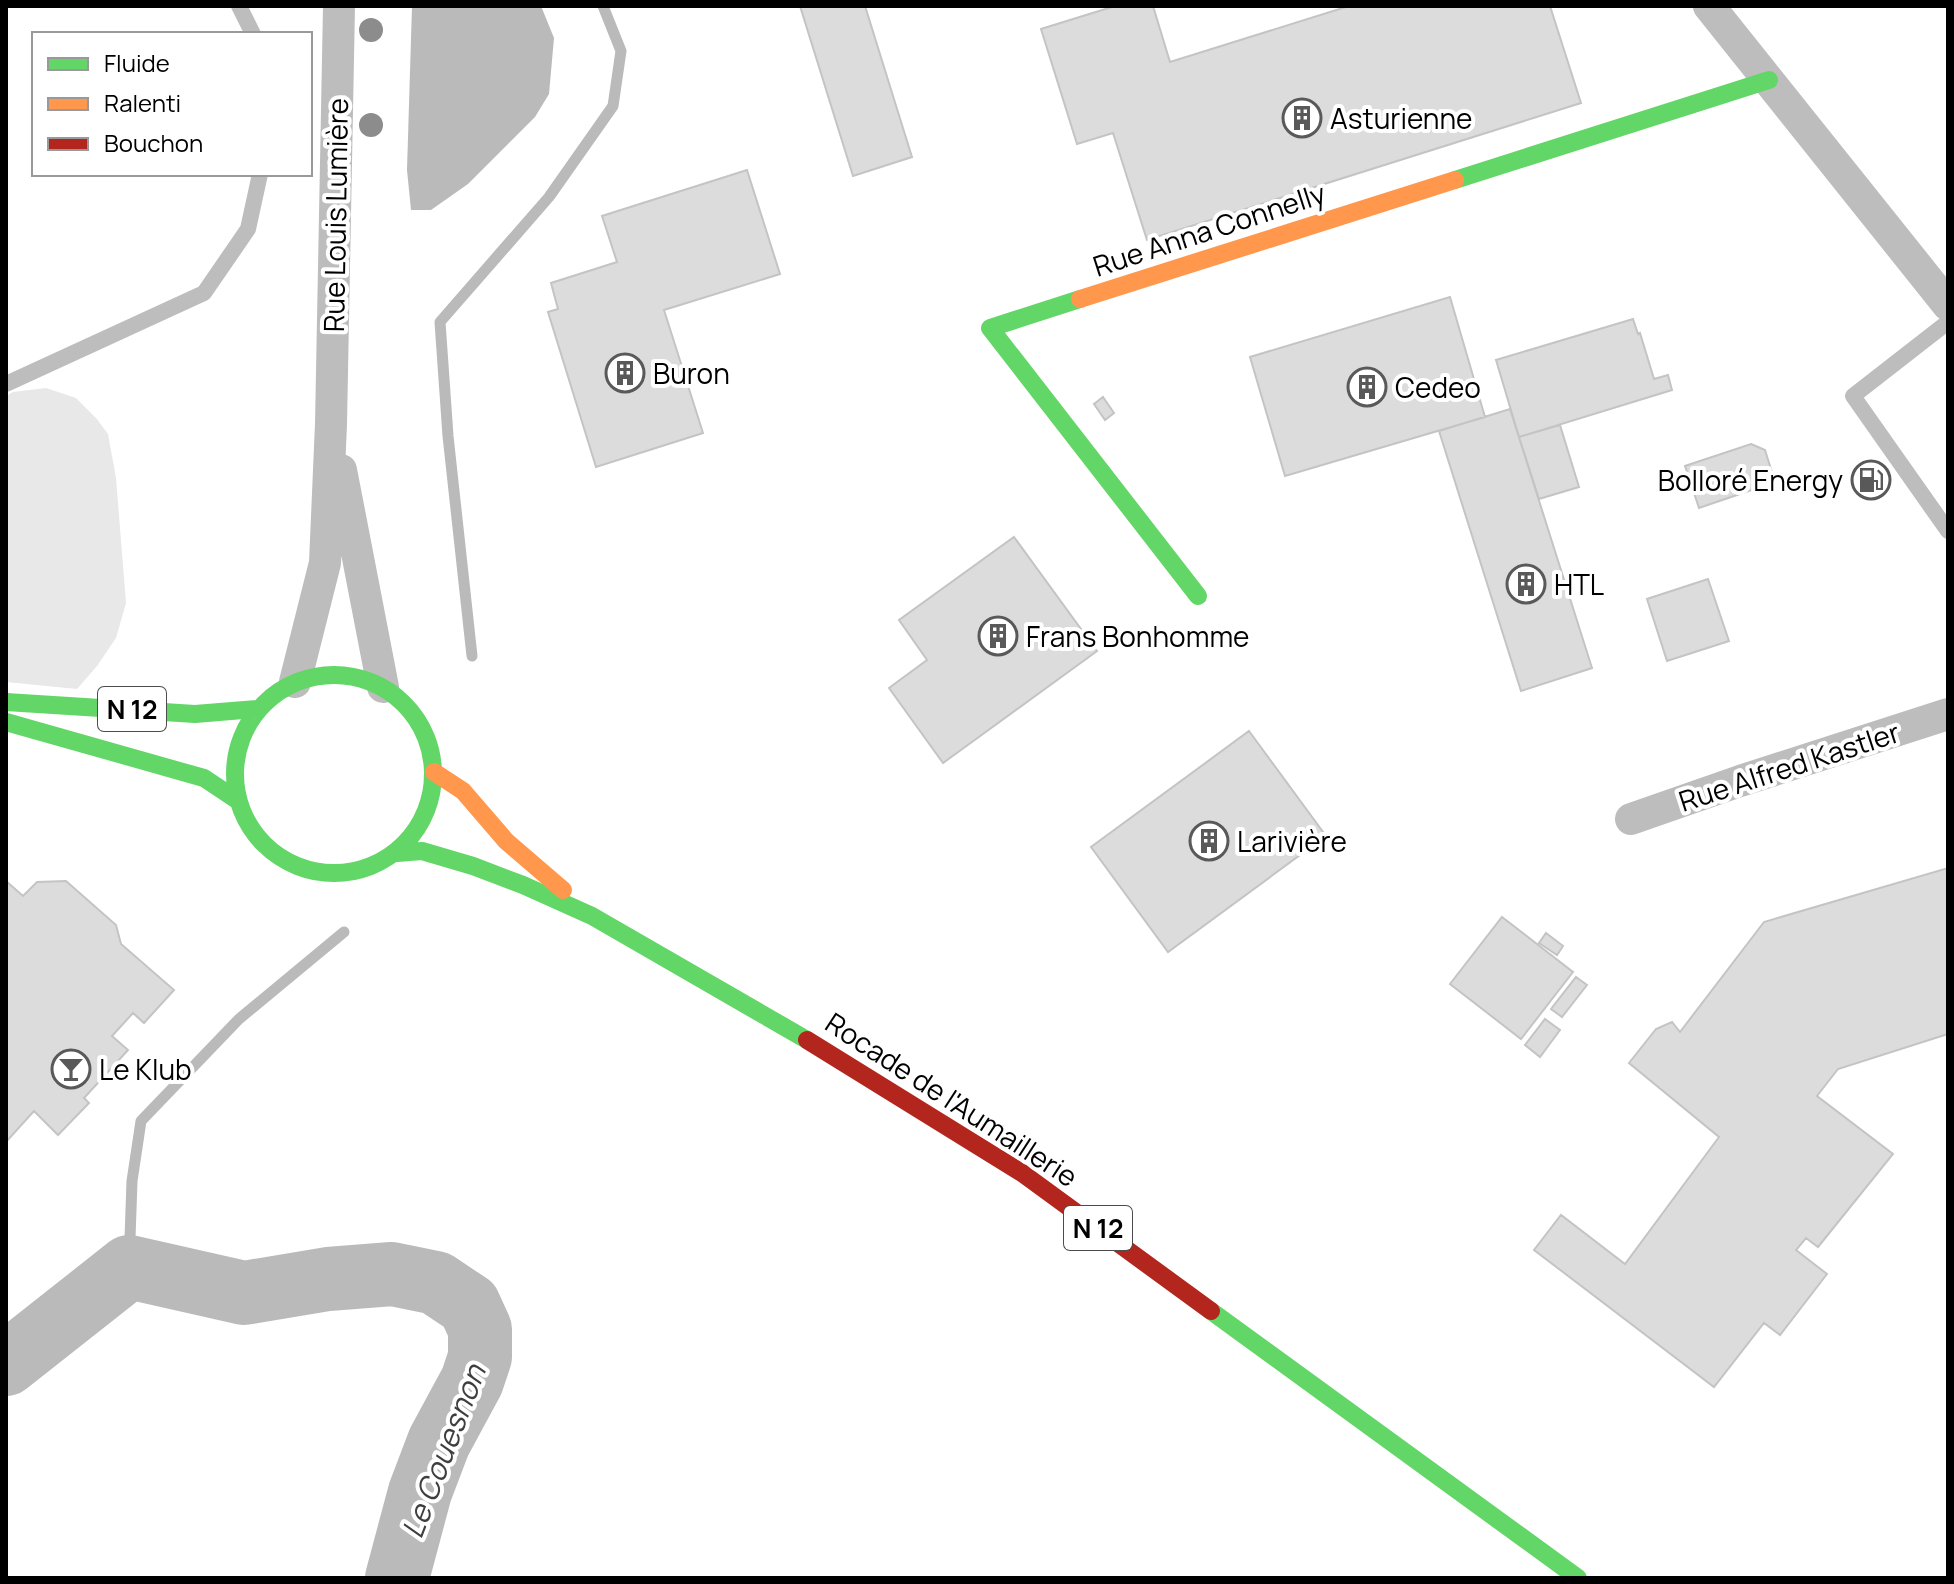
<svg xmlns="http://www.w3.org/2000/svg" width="1954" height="1584" font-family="Manrope,sans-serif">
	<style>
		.green { fill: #e8e8e8 }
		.water { fill: #bababa }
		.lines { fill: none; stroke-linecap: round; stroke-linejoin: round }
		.stream { stroke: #bababa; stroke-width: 11 }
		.river { stroke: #bababa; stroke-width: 64 }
		.building { fill: #dcdcdc; stroke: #c4c4c4; stroke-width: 2 }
		.lane { stroke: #bdbdbd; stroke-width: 16 }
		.street { stroke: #bdbdbd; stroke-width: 32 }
		.fast { stroke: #63d668; stroke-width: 18 }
		.slow { stroke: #ff974d; stroke-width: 18 }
		.jam { stroke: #b3261e; stroke-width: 18 }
		.tree { fill: #8c8c8c }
		.labels { text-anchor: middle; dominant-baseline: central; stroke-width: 8; stroke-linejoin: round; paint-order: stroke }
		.shield { fill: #fff; stroke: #4c4c4c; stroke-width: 2 }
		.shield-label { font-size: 26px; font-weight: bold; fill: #000 }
		.poi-label { font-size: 28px; fill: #000; stroke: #fff; text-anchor: start }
		.street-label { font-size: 28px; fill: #000; stroke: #fff }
		.water-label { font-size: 30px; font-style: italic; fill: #3e3e3e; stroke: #fff }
	</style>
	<rect width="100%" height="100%" fill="#fff"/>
	<!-- green -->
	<path class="green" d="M46,388L76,398L96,418L108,434L116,478L126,603L116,638L97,666L77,689L6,682V396L13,392Z"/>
	<!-- water -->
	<path class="water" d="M412,6H541L554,38L549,94L535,117L468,184L431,210H411L407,170Z"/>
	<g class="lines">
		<!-- stream -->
		<path class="stream" d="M472,656L448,436L440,322L549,197L613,106L621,51L603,6
			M129,1267L132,1181L141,1121L239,1019L344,932"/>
		<!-- river -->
		<path class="river" d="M6,1364L129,1267L244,1293L328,1279L392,1274L436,1283L469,1305L480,1329V1357L472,1381L439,1442L420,1492L397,1578"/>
	</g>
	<!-- building -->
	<path class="building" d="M800,6H865L912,157L853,176Z
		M1115,6H1153L1170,62L1349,6H1550L1581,103L1147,240L1113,133L1077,144L1041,29Z
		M747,170L780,274L664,310L703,433L596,467L548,312L558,309L551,283L617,262L602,216Z
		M1450,297L1485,417L1285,476L1250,357Z
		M1633,319L1638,334L1640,333L1654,379L1668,375L1672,390L1519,437L1496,360Z
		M1103,397L1114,413L1105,420L1094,404Z
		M1510,409L1592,668L1521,691L1439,431Z
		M1560,425L1579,487L1539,499L1519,437Z
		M1751,444L1765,450L1775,482L1699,508L1685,466Z
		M1014,537L1097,651L943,763L889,688L927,660L899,620Z
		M1708,579L1729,641L1667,661L1647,599Z
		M1249,731L1326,836L1168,952L1091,847Z
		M1948,868V1034L1838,1069L1817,1096L1893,1154L1818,1247L1806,1238L1796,1250L1827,1274L1780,1335L1764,1323L1714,1387L1534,1250L1561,1215L1625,1264L1719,1137L1629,1063L1656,1029L1672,1022L1680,1032L1764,922Z
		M6,881L23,896L37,882L66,881L116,925L121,944L174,990L144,1023L133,1013L112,1036L128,1050L84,1098L89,1103L58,1135L34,1111L6,1142Z
		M1502,917L1573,972L1521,1039L1450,984Z
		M1546,933L1563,946L1557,955L1539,943Z
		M1576,977L1587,985L1562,1017L1551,1009Z
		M1545,1019L1560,1030L1540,1057L1525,1045Z"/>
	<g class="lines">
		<!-- lane -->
		<path class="lane" d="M239,6L253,34
			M1948,322L1853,396L1948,531
			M6,384L204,293L248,229L260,174"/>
		<!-- street -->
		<path class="street" d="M1709,6L1948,305
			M341,470L383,687
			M295,682L325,563L331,424L339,6
			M1631,819L1740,781L1948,714"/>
		<!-- fast -->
		<path class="fast" d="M1455,180L1769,80
			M1080,299L990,328L1198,596
			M235 774a99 99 0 1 1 198 0a99 99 0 1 1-198 0Z
			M6,702L195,714L257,709
			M6,722L204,778L237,800
			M397,853L422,851L473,866L523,885L592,916L807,1040
			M1211,1311L1578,1578"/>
		<!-- slow -->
		<path class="slow" d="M1080,299L1455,180
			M434,772L463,791L506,841L563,890"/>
		<!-- jam -->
		<path class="jam" d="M807,1040L1022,1173L1211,1311"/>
	</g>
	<!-- trees -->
	<g class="tree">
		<circle cx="371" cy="30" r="12"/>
		<circle cx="371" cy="125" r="12"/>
	</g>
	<!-- icons -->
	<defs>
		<symbol id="building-ring" viewBox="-11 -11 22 22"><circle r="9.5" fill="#fff" stroke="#595959" stroke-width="1.5"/><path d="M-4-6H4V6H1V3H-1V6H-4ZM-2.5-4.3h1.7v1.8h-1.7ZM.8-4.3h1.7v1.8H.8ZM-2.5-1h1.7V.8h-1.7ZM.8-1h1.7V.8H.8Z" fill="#595959"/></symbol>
		<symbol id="fuel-ring" viewBox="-11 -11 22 22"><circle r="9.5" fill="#fff" stroke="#595959" stroke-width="1.5"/><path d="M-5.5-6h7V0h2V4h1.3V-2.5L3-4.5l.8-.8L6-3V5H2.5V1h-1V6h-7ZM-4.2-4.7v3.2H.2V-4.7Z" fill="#595959"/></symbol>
		<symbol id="bar-ring" viewBox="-11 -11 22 22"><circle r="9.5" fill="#fff" stroke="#595959" stroke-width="1.5"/><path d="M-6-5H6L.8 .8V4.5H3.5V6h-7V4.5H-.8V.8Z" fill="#595959"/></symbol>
	</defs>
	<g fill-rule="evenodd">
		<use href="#building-ring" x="1280" y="96" width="44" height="44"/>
		<use href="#building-ring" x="603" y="351" width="44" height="44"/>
		<use href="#building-ring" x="1345" y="365" width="44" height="44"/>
		<use href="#fuel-ring" x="1849" y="458" width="44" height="44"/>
		<use href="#building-ring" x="1504" y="562" width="44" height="44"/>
		<use href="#building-ring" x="976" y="614" width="44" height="44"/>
		<use href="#building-ring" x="1187" y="819" width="44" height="44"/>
		<use href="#bar-ring" x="49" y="1047" width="44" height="44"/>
	</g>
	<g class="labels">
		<!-- shield labels -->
		<g class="shield">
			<rect x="98" y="687" width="68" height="44" rx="6"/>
			<rect x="1064" y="1206" width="68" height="44" rx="6"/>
		</g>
		<g class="shield-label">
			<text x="132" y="709">N 12</text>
			<text x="1098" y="1228">N 12</text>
		</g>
		<!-- poi labels -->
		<g class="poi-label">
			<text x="1330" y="118">Asturienne</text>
			<text x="653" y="373">Buron</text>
			<text x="1395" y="387">Cedeo</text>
			<text x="1843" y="480" text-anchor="end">Bolloré Energy</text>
			<text x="1554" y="584">HTL</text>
			<text x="1026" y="636">Frans Bonhomme</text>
			<text x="1237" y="841">Larivière</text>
			<text x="99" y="1069">Le Klub</text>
		</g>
		<!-- street labels -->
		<g class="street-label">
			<text transform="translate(335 215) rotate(-89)">Rue Louis Lumière</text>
			<text transform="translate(1209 229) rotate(-18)">Rue Anna Connelly</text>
			<text transform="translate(1789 766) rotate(-18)">Rue Alfred Kastler</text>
			<text transform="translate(952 1099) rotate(33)">Rocade de l'Aumaillerie</text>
		</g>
		<!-- water labels -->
		<g class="water-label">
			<text transform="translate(443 1451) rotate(-69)">Le Couesnon</text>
		</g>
	</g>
	<!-- border -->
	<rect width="1954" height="1584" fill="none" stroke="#000000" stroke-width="16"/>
	<!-- legend -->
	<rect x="32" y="32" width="280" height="144" fill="#ffffff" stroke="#999999" stroke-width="2"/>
	<rect x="48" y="58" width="40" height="12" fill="#63d668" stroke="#999999" stroke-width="2"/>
	<text x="104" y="72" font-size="24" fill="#000000">Fluide</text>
	<rect x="48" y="98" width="40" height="12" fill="#ff974d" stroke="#999999" stroke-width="2"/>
	<text x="104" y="112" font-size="24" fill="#000000">Ralenti</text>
	<rect x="48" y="138" width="40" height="12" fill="#b3261e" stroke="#999999" stroke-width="2"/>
	<text x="104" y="152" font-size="24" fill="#000000">Bouchon</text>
</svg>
